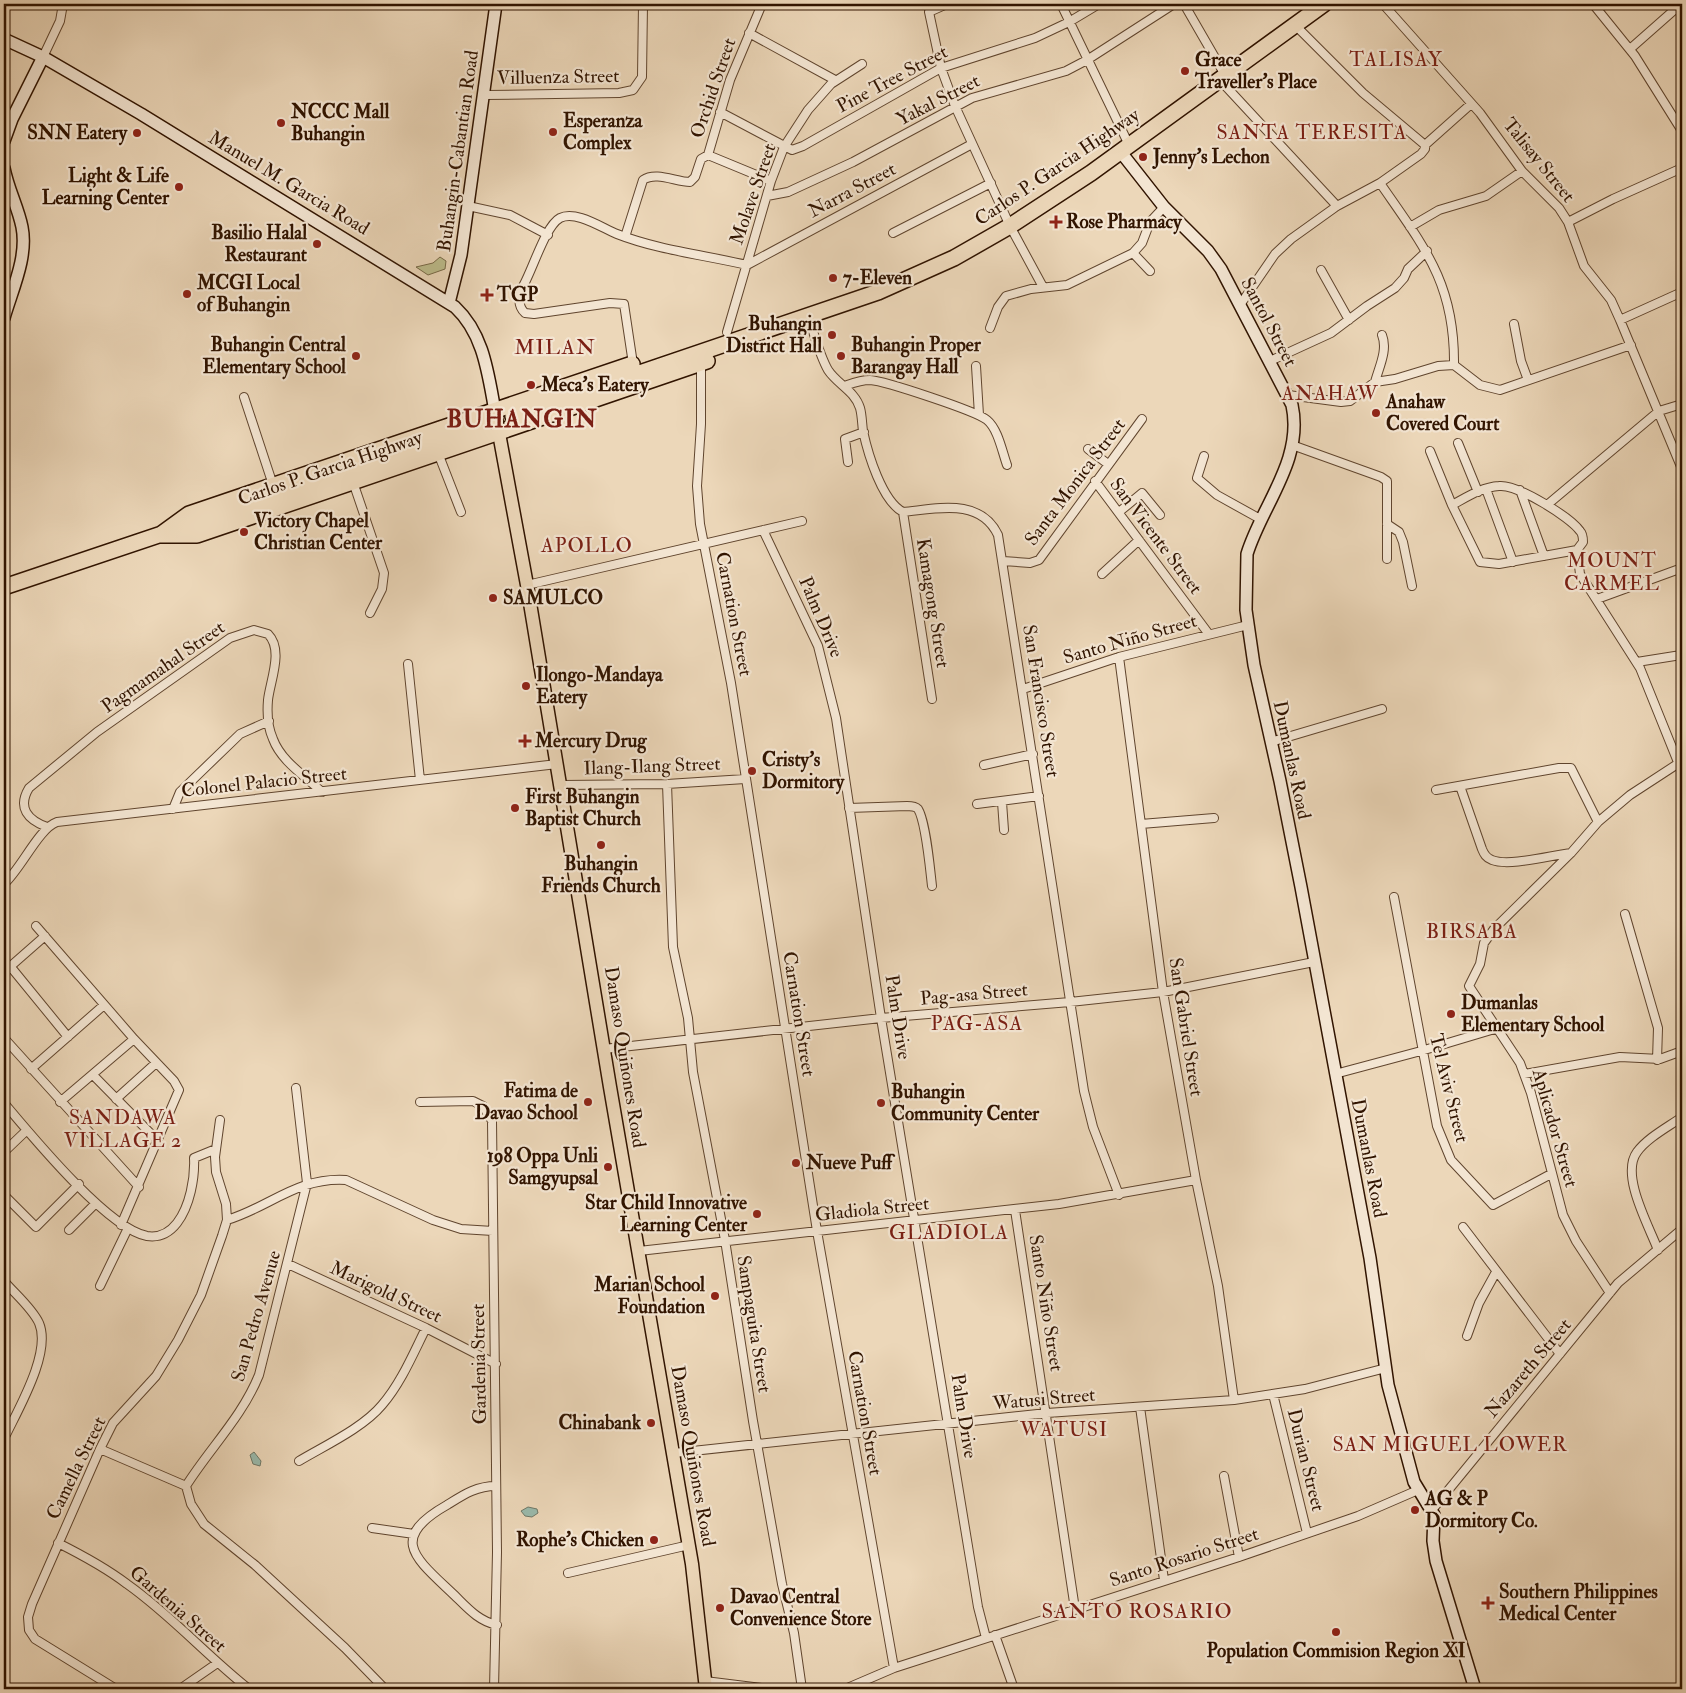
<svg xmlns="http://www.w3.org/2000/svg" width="1686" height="1693" font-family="'IM FELL Double Pica',serif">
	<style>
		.green { fill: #bdbd8c; stroke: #776846 }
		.water { fill: #99baac; stroke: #6f7867 }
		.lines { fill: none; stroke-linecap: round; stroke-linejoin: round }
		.highway-tunnel { stroke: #c7b094; stroke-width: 15; stroke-dasharray: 15 8; stroke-linecap: butt }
		.street-casing { stroke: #60452e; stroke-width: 10 }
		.secondary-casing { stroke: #311400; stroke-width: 14 }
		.primary-casing { stroke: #311400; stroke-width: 15 }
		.highway-casing { stroke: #311400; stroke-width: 18 }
		.street { stroke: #f3e5d2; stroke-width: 8 }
		.secondary { stroke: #f3e5d2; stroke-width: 11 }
		.primary { stroke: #ecd7b9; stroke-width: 12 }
		.highway { stroke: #ecd7b9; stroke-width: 15 }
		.primary-bridge-casing { stroke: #311400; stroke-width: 15; stroke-linecap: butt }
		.primary-bridge { stroke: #ecd7b9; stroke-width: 12 }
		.poi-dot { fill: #8f2418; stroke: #f3e5d2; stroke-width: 2 }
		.labels { text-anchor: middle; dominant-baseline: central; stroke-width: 4.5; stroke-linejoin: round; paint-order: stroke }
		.poi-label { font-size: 19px; font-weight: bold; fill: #311400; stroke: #f3e5d2; text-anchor: start }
		.street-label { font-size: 19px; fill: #311400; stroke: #f3e5d2 }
		.neighbourhood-label { font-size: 20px; letter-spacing: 1px; fill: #7a1f14; stroke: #f3e5d2 }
		.quarter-label { font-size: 21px; letter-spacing: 1px; fill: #7a1f14; stroke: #f3e5d2 }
		.district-label { font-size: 24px; font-weight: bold; letter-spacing: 1px; fill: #7a1f14; stroke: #f3e5d2 }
	</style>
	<rect width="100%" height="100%" fill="#ecd7b9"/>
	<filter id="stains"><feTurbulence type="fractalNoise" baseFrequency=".004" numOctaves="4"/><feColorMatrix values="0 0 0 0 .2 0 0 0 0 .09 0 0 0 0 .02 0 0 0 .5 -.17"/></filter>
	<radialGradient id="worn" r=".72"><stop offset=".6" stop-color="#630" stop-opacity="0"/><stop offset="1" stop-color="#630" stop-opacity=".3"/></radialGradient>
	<!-- green -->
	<path class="green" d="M440,257L446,261L445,269L428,275L416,267L433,263Z"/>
	<!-- water -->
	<path class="water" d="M254,1452L261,1461L260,1466L253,1464L250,1455Z
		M528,1507L537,1509L538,1513L532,1517L525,1516L521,1511Z"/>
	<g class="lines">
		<!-- highway-tunnel -->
		<path class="highway-tunnel" d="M480,427L513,416"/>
		<defs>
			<path id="street" d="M947,4L929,12L941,68L955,106L1010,226L1043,287
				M1061,4L1129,145
				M1184,4L1225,75
				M1383,4L1480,113L1522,171L1559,208L1568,222L1584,266L1611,300L1620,320L1682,469
				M1593,4L1635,56L1682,131
				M1295,25L1363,93L1425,145
				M749,33L835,80
				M1630,49L1681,4
				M43,57L60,21L63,4
				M1219,79L1337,206
				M485,95L619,93L633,90L642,77L643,4
				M720,112L792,150L803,146L941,68L1035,38L1069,22L1099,4
				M708,155L730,80L762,4
				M708,155L771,181
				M1380,183C1424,247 1455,283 1454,365
				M767,196L788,192L853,162L972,98L1066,71L1087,60L1174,4
				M468,206L510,215L548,235
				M1568,222L1613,199L1682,168
				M1410,227L1439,210L1486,196L1522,171
				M893,233L991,183
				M625,237L643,180C656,171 676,182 690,182L695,177L701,159L708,155
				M1133,253L1150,271
				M1321,270L1349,320
				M1240,305L1275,254L1291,239L1337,206L1380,183L1421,154L1425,149V145L1471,104
				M808,316C814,333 819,354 828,370C837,384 855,391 860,408C862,415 862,424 863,431C868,454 882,501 903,512C936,509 980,497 998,535L1084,1091L1093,1127L1119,1195
				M1620,320L1682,292
				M1514,324L1521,361L1528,380
				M990,328L998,307L1006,296L1031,289L1067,285L1133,253L1142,243L1150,222L1164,207
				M727,332L771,181L784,147L808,110L831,84L862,64
				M1270,361L1331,333L1367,306L1395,288L1404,278L1408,269L1427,251
				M701,363V424L697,486L700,524L731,683L817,1231L894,1668
				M633,364L624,304L610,303L534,314L525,313C517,306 519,296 522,288C532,272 545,226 560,218C576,210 602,228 617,234C658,250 704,255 747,265L972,144
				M976,366L979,415
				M1375,382C1379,367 1388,350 1382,335
				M844,386C853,383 861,380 870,380C885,381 976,411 987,420C998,429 1002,451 1007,465
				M1288,395L1341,402L1350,401L1375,382L1395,379L1438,366L1454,365L1480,385L1500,390L1631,345
				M244,397L273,485
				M1458,443L1478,492
				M1292,445L1381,477L1387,481V559
				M1088,449L1108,464
				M1430,451L1452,505L1480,562L1499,564L1577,550L1583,542C1583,538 1583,534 1580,531C1570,517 1517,484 1499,486C1482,487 1467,497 1452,505
				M438,453L461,512
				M1204,456L1197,478L1217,495L1262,520
				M848,462L845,439L864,432
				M1095,481L1208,633
				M353,482L384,573L382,589L370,613
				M1486,489L1513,562
				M1520,490L1544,556
				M1547,505L1659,411L1682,404
				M903,512L932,699
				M1119,512L1142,493L1160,515
				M1387,524L1399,532L1403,542L1412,586
				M763,530L818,646L836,718L881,1018L978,1607L986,1638
				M1577,550L1580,574L1640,668L1682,772
				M1003,561L1030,563L1039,560L1142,419
				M1102,574L1139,540
				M527,585L802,521
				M1597,599L1682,568
				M1119,657L1163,992L1196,1180L1218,1286L1234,1400
				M1637,662L1681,655
				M408,664L420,780
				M1023,689L1119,657L1248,625
				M1271,742L1382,709
				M984,765L1033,754
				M667,784L673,947L688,1018L693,1072L725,1240L753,1421L782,1584L794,1633L802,1689
				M561,785L667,784L745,779
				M1460,786L1482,849C1484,854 1486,858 1492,860C1509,867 1552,855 1571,853
				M1436,790L1559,768H1571L1598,822
				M1002,802L1004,830
				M977,804L1039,796
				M849,808L907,806C911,806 915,806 918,809C926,822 930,869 932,886
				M173,809L180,792L240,734L269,721
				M1141,824L1214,818
				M47,827C28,820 17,808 29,788L97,732L230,638L254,630L268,634C284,650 270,681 268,700C267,712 268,728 273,739C281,761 305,776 322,792
				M4,884C21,869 39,828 57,822L557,764
				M1394,897L1437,1126L1451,1160L1493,1205L1551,1174
				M1625,914L1658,1028L1657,1060
				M36,926L134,1039L174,1081L179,1090L121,1225
				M10,966L68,1037
				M4,972L45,936
				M4,1038L139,1187
				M604,1049L881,1018L1070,1002L1163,992L1314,962
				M31,1069L104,1005
				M1335,1074L1421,1051L1498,1028
				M1524,1074L1620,1057L1660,1059L1682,1051
				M93,1075L158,1141
				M296,1088L307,1183L259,1375C242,1417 210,1448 186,1486L191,1504L204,1524L255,1565L345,1648L385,1689
				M116,1099L156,1063
				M60,1102L134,1039
				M420,1102L473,1101L483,1106L492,1121L497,1552L494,1689
				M4,1103C31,1135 108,1229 147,1236C160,1238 170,1232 177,1223C190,1206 195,1178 194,1158L216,1149
				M4,1152L27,1130
				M4,1195L36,1227L79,1184
				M1015,1210L1075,1609
				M227,1220C270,1207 297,1177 346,1180L433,1220L461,1229L493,1231
				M1463,1227L1560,1354
				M69,1230L96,1203
				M1658,1250C1649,1226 1620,1175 1637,1152C1647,1138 1668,1127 1682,1117
				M639,1251L1059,1204L1196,1180
				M288,1264L426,1328L496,1364
				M4,1281C15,1294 32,1308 39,1323C52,1353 17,1411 4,1439
				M100,1286L128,1228
				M1610,1293L1576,1241L1563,1215L1531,1093L1520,1063L1469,986L1480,964L1484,943L1494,929L1571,853L1598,822L1630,795L1679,763
				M1467,1336L1479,1303L1496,1272
				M1273,1394L1307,1533
				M1140,1407L1164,1580
				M100,1449L186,1486
				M674,1453L1047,1413L1234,1400L1305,1389L1386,1368
				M299,1461C324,1446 363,1428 382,1405C401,1383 413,1354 426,1328
				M1224,1476L1239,1557
				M496,1486C476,1486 463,1495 447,1505C389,1538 414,1557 451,1592C465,1605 477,1621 497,1625
				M1432,1510L1618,1283L1682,1229
				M372,1528L414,1534
				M58,1543C82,1555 106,1568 127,1584C171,1615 207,1656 249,1689
				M568,1573L689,1545
				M995,1635L1014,1689
				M705,1681L769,1689
				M116,1689L35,1639L29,1630L28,1617L32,1604L100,1449L113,1423L156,1376L178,1340L201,1295L222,1236L227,1220L226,1204L216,1172L215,1157L220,1120
				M180,1689L216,1664
				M845,1689L894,1668L1239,1557L1358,1516L1418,1490"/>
			<path id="secondary" d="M4,39L43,57L141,114L455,307C484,334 488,374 495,411
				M4,141L12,119L43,57
				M1120,151L1164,207L1208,251L1221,269L1292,405C1304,460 1262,505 1247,554L1246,610L1254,665L1280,781L1301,887L1370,1258L1388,1385L1414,1482L1434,1515L1433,1541L1436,1561L1475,1689
				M4,168C8,189 18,207 22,227C28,257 12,290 4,318
				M449,303L461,255L496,4"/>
			<path id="primary" d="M498,428L527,585L610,1087L692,1564L706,1689"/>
			<path id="highway" d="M513,416L878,292L954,258L1010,226L1091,173L1324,4
				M160,535H197L707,361
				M160,535L189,514L632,364
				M4,587L480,427"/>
		</defs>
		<!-- street casing -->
		<use href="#street" class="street-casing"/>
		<!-- secondary casing -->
		<use href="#secondary" class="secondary-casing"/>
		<!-- primary casing -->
		<use href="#primary" class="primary-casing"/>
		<!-- highway casing -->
		<use href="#highway" class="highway-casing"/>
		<!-- street -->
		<use href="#street" class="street"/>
		<!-- secondary -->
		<use href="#secondary" class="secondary"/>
		<!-- primary -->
		<use href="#primary" class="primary"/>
		<!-- highway -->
		<use href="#highway" class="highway"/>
		<defs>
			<path id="primary-bridge" d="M495,414L498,428"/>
		</defs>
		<!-- primary-bridge casing -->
		<use href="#primary-bridge" class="primary-bridge-casing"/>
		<!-- primary-bridge -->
		<use href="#primary-bridge" class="primary-bridge"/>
	</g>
	<!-- markers -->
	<g class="poi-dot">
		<circle cx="1185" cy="71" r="5"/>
		<circle cx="281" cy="123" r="5"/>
		<circle cx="553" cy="132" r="5"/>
		<circle cx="137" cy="133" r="5"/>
		<circle cx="1143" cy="157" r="5"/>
		<circle cx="179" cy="187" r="5"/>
		<path d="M1053.5 214.5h5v5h5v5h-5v5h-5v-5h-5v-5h5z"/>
		<circle cx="317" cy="244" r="5"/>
		<circle cx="833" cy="278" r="5"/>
		<circle cx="187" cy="294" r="5"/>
		<path d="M484.5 287.5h5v5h5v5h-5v5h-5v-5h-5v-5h5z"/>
		<circle cx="832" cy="335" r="5"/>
		<circle cx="356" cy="356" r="5"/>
		<circle cx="841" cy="356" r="5"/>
		<circle cx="531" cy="385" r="5"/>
		<circle cx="1376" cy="413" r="5"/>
		<circle cx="244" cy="532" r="5"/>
		<circle cx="493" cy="598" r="5"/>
		<circle cx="526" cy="686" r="5"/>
		<path d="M522.5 733.5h5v5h5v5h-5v5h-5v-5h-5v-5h5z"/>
		<circle cx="752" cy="771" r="5"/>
		<circle cx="515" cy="808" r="5"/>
		<circle cx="601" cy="845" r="5"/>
		<circle cx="1451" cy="1014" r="5"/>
		<circle cx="588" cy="1102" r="5"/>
		<circle cx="881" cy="1103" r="5"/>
		<circle cx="796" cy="1163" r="5"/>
		<circle cx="608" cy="1167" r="5"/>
		<circle cx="757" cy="1214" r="5"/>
		<circle cx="715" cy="1296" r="5"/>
		<circle cx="651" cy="1423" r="5"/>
		<circle cx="1415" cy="1510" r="5"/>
		<circle cx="654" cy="1540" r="5"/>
		<path d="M1485.5 1595.5h5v5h5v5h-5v5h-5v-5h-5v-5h5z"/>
		<circle cx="720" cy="1608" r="5"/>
		<circle cx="1336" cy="1632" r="5"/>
	</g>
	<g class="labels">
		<!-- poi labels -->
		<g class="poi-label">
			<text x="1195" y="60">Grace<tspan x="1195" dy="22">Traveller’s Place</tspan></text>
			<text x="291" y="112">NCCC Mall<tspan x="291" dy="22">Buhangin</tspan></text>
			<text x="563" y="121">Esperanza<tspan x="563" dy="22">Complex</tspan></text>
			<text x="127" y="133" text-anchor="end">SNN Eatery</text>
			<text x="1153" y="157">Jenny's Lechon</text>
			<text x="169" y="176" text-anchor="end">Light &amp; Life<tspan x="169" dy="22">Learning Center</tspan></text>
			<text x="1066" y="222">Rose Pharmacy</text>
			<text x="307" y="233" text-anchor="end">Basilio Halal<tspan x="307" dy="22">Restaurant</tspan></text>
			<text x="843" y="278">7-Eleven</text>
			<text x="197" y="283">MCGI Local<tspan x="197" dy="22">of Buhangin</tspan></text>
			<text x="497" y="295">TGP</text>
			<text x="822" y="324" text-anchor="end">Buhangin<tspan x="822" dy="22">District Hall</tspan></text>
			<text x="346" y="345" text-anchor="end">Buhangin Central<tspan x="346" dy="22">Elementary School</tspan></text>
			<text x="851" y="345">Buhangin Proper<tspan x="851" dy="22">Barangay Hall</tspan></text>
			<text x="541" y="385">Meca's Eatery</text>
			<text x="1386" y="402">Anahaw<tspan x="1386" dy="22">Covered Court</tspan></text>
			<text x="254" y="521">Victory Chapel<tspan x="254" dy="22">Christian Center</tspan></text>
			<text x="503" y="598">SAMULCO</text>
			<text x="536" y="675">Ilongo-Mandaya<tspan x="536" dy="22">Eatery</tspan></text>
			<text x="535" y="741">Mercury Drug</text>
			<text x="762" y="760">Cristy's<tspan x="762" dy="22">Dormitory</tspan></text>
			<text x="525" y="797">First Buhangin<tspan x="525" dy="22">Baptist Church</tspan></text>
			<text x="601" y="864" text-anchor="middle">Buhangin<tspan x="601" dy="22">Friends Church</tspan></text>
			<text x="1461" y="1003">Dumanlas<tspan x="1461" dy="22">Elementary School</tspan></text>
			<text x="578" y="1091" text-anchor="end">Fatima de<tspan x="578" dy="22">Davao School</tspan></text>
			<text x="891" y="1092">Buhangin<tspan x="891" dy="22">Community Center</tspan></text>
			<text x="598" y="1156" text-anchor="end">198 Oppa Unli<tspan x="598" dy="22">Samgyupsal</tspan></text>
			<text x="806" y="1163">Nueve Puff</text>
			<text x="747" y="1203" text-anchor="end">Star Child Innovative<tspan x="747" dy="22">Learning Center</tspan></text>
			<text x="705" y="1285" text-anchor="end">Marian School<tspan x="705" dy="22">Foundation</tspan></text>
			<text x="641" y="1423" text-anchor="end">Chinabank</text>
			<text x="1425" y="1499">AG &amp; P<tspan x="1425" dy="22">Dormitory Co.</tspan></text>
			<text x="644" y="1540" text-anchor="end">Rophe's Chicken</text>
			<text x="1499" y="1592">Southern Philippines<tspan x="1499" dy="22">Medical Center</tspan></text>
			<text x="730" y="1597">Davao Central<tspan x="730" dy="22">Convenience Store</tspan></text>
			<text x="1336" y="1651" text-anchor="middle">Population Commision Region XI</text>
		</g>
		<!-- street labels -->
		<g class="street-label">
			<text transform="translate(558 77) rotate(-1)">Villuenza Street</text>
			<text transform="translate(892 79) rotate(-28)">Pine Tree Street</text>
			<text transform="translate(713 88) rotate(-71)">Orchid Street</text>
			<text transform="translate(938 100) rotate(-27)">Yakal Street</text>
			<text transform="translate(458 151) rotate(-82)">Buhangin-Cabantian Road</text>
			<text transform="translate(1539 160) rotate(51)">Talisay Street</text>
			<text transform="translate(1057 167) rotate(-34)">Carlos P. Garcia Highway</text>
			<text transform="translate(289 183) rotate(31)">Manuel M. Garcia Road</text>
			<text transform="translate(852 190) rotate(-28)">Narra Street</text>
			<text transform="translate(753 194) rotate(-71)">Molave Street</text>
			<text transform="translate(1269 322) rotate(62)">Santol Street</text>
			<text transform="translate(330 468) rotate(-19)">Carlos P. Garcia Highway</text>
			<text transform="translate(1075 482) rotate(-53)">Santa Monica Street</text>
			<text transform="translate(1156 536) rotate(53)">San Vicente Street</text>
			<text transform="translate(933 603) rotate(81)">Kamagong Street</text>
			<text transform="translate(734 614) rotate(79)">Carnation Street</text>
			<text transform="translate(821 617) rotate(67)">Palm Drive</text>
			<text transform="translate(1130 639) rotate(-16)">Santo Niño Street</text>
			<text transform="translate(163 667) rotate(-35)">Pagmamahal Street</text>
			<text transform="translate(1041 701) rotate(81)">San Francisco Street</text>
			<text transform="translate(1292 760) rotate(78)">Dumanlas Road</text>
			<text transform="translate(652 766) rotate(-2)">Ilang-Ilang Street</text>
			<text transform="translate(264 782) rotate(-6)">Colonel Palacio Street</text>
			<text transform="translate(974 994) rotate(-5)">Pag-asa Street</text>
			<text transform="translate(799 1014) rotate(81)">Carnation Street</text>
			<text transform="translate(898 1017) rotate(81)">Palm Drive</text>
			<text transform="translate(1186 1027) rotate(81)">San Gabriel Street</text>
			<text transform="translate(625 1057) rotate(81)">Damaso Quiñones Road</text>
			<text transform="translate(1449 1088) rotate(76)">Tel Aviv Street</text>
			<text transform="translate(1555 1128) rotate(74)">Aplicador Street</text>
			<text transform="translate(1369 1158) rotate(79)">Dumanlas Road</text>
			<text transform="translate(872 1209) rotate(-6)">Gladiola Street</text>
			<text transform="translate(386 1292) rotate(25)">Marigold Street</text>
			<text transform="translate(1046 1303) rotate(81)">Santo Niño Street</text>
			<text transform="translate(256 1316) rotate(-74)">San Pedro Avenue</text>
			<text transform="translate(754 1324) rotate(81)">Sampaguita Street</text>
			<text transform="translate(479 1364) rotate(-91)">Gardenia Street</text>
			<text transform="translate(1528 1368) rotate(-50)">Nazareth Street</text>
			<text transform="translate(1044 1399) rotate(-5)">Watusi Street</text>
			<text transform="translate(865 1413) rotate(80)">Carnation Street</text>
			<text transform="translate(964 1416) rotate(81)">Palm Drive</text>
			<text transform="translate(693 1456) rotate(80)">Damaso Quiñones Road</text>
			<text transform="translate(1306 1460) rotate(76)">Durian Street</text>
			<text transform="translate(76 1468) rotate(-64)">Camella Street</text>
			<text transform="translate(1184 1557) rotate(-18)">Santo Rosario Street</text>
			<text transform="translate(178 1609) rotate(41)">Gardenia Street</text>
		</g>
		<!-- neighbourhood labels -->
		<g class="neighbourhood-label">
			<text x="1396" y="59">TALISAY</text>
			<text x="1312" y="132">SANTA TERESITA</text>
			<text x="1330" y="393">ANAHAW</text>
			<text x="587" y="545">APOLLO</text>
			<text x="1612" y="560">MOUNT<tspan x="1612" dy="23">CARMEL</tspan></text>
			<text x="1472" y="931">BIRSABA</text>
			<text x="977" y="1023">PAG-ASA</text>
			<text x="123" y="1117">SANDAWA<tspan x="123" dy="23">VILLAGE 2</tspan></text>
			<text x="949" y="1232">GLADIOLA</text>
			<text x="1064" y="1429">WATUSI</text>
			<text x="1450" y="1444">SAN MIGUEL LOWER</text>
		</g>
		<!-- quarter labels -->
		<g class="quarter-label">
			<text x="555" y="347">MILAN</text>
			<text x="1137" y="1611">SANTO ROSARIO</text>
		</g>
		<!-- district labels -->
		<g class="district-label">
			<text x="522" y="419">BUHANGIN</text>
		</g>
	</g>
	<!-- margin -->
	<rect width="1686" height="1693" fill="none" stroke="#ecd7b9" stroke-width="20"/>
	<rect x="5" y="5" width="1676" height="1683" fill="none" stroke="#311400" stroke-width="2.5"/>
	<rect x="10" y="10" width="1666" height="1673" fill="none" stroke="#311400"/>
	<rect width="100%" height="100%" filter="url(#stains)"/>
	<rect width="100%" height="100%" fill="url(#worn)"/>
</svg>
